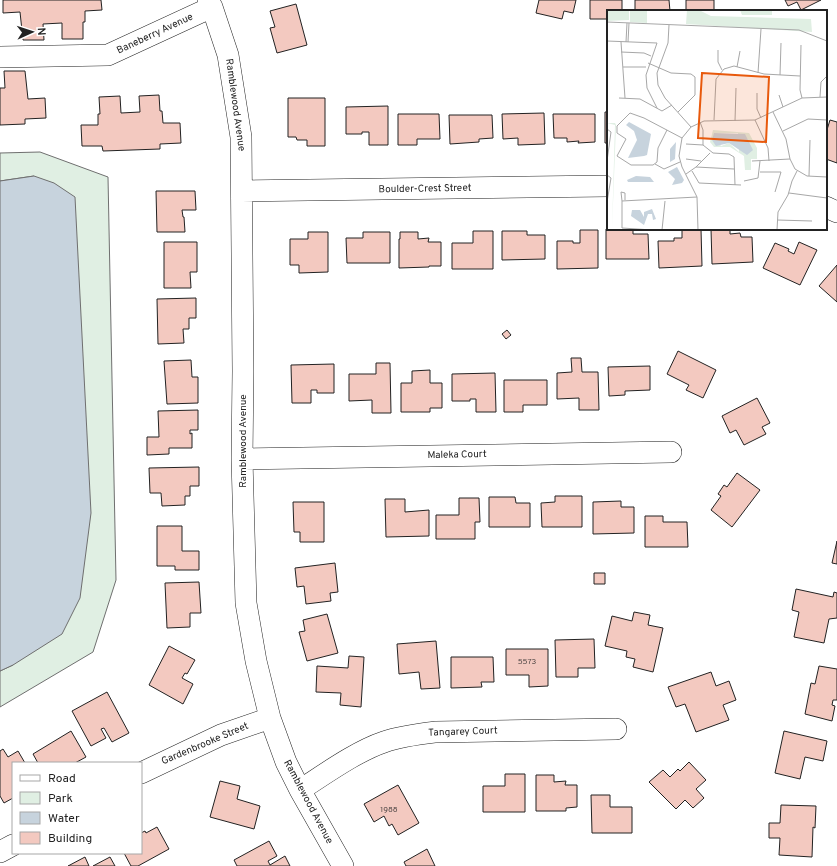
<svg xmlns="http://www.w3.org/2000/svg" width="837" height="866" font-family="Overpass,sans-serif">
	<style>
		.green { fill: #e0efe3; stroke: #6f6f6f }
		.water { fill: #c7d3dd; stroke: #6f6f6f }
		.building { fill: #f3c9c0; stroke: #222 }
		.lines { fill: none; stroke-linecap: round; stroke-linejoin: round }
		.minor-casing { stroke: #222; stroke-width: 22 }
		.minor { stroke: #fff; stroke-width: 21 }
		.labels { text-anchor: middle; dominant-baseline: central; stroke-width: 3; stroke-linejoin: round; paint-order: stroke }
		.number-label { font-size: 8px; fill: #564c4a }
		.street-label { font-size: 10px; fill: #222; stroke: #fff }
		.inset-road { fill: none; stroke: #a7a7a7; stroke-width: 1 }
		.view { fill: #e8590c; fill-opacity: 0.15; stroke: #e8590c; stroke-width: 2 }
		.inset-edge { fill: none; stroke: #222; stroke-width: 2 }
	</style>
	<rect width="100%" height="100%" fill="#fff"/>
	<!-- green -->
	<path class="green" d="M40,152L108,177L116,580L93,652L0,707V671L13,665L34,176L0,181V153Z"/>
	<!-- water -->
	<path class="water" d="M34,176L54,183L75,197L91,513L80,598L62,634L13,665L0,671V181Z"/>
	<!-- building -->
	<path class="building" d="M3,0H101L102,10L85,11V22H83V39H62V23L43,24L44,40H23L20,12L3,13Z
		M539,0H576L573,13L564,11L562,19L536,13Z
		M590,0H622V11H608V19H590Z
		M635,0H669L670,11H635Z
		M686,0H714V11H686Z
		M785,0H821L801,10L797,2L788,6Z
		M296,4L307,45L277,53L270,28L275,27L270,11Z
		M4,71H25L28,99L45,98L46,118L25,119V124L0,125V88H5Z
		M159,95L160,111H162L163,123H180L181,143L160,144V149L103,151L102,146H82L81,125H98V114H100L99,97L120,96L121,113L140,112L139,96Z
		M288,98H325V146H307V140H297L296,137H288Z
		M388,106V145H369V132H362V134H346V107Z
		M605,112H608V143H605Z
		M544,113L545,144L518,145V138L503,139L502,114Z
		M398,114H439L440,139H417V145H398Z
		M553,114H595V142L578,143L579,141L567,142V138H554Z
		M449,115H492L493,138L479,139V142L450,144Z
		M830,120L837,122V163L826,159V133Z
		M156,191H195L196,210H182L183,217H184L185,232H157Z
		M606,229H633V234H648L649,259H606Z
		M682,229H701L702,266L659,268L658,241H674V238H682Z
		M711,229H730V234L740,233L741,237H752L753,262L712,264Z
		M580,230H598V268L557,269V241H573V243H580Z
		M473,231H493V269H452V243H473Z
		M502,231H527V235H545V259L502,260Z
		M308,232H328V272L299,273V265H290V239H308Z
		M363,232H390V263H347L346,238H363Z
		M400,232H418V239L429,238L428,242H441V266H429V267L399,268V239H400Z
		M164,242H197V272H190L191,288H164Z
		M799,242L817,250L800,285L763,268L775,243L789,249L788,251L794,254Z
		M837,265V302L819,286Z
		M196,298V318H189V329H183L184,343L158,344L157,299Z
		M507,330L511,335L506,339L502,334Z
		M678,351L716,370L703,398L686,390L689,385L667,374Z
		M571,358H581L582,372H598L599,410H579V398L557,399V373L572,372Z
		M191,360L192,377H198V403L167,404L164,361Z
		M376,363H390L391,413H372V400L349,401V374H376Z
		M334,364V393H317V390H311V403H292L291,365Z
		M650,366V390L625,391V395L609,396L608,367Z
		M430,370V383H442V408H430V412H401V383H412V371Z
		M495,373L496,412H476V399H470V401H452V374Z
		M504,380H547V405H523V412H504Z
		M757,398L770,423L762,427L766,434L744,445L736,430L730,433L722,416Z
		M198,410V430H190V434L192,433V448H169V454L147,455V437H159L158,411Z
		M199,467V486H190V496H185V505L162,506L161,493H150L149,468Z
		M737,473L760,490L732,527L711,510L721,496L718,494L724,485L727,487Z
		M555,496H582V527H542L541,503L555,502Z
		M489,497H515L516,503H530V527H489Z
		M459,498H479L480,522H475V539H436V515H459Z
		M385,499H405V512L429,510V536L386,537Z
		M621,501V507H634V533L593,534V502Z
		M293,502H324V542H300V532H294Z
		M645,516H663V522H687L688,547H645Z
		M157,526H182V551H199V570H175V566H157Z
		M837,541V564L832,563Z
		M335,563L338,592L330,593L331,601L306,604L304,586L297,587L295,568Z
		M594,573H605V584H594Z
		M199,582L201,613H190V627L167,628L165,583Z
		M796,589L833,597L834,592L837,593V618L829,619L824,643L794,637L799,612L792,610Z
		M634,612L650,615L648,625L663,628L653,672L633,667L635,659L626,657L627,651L605,646L612,616L632,621Z
		M327,614L338,653L307,661L299,632L305,631L303,620Z
		M594,639L595,668H578V677H556L555,640Z
		M436,641L440,688L421,689L419,672L399,674L397,644Z
		M169,646L195,660L187,674L185,673L182,678L193,684L183,704L149,685Z
		M506,649H548V686L529,687V675H506Z
		M349,656L364,657L361,707L340,705L341,693L316,692L317,666L348,668Z
		M451,657H493L494,682H481L482,687L451,688Z
		M819,666L837,669V700H833L832,705L835,706L832,721L805,714L811,683L815,684Z
		M711,672L716,686L729,681L736,700L723,705L729,720L696,732L685,704L676,707L668,687Z
		M107,692L129,733L112,742L104,728L101,729L106,738L91,746L72,711Z
		M71,731L86,757L75,763H38L33,754Z
		M784,731L827,741L823,761L805,757L800,779L775,773Z
		M3,749L8,757L18,751L25,763H13V798L4,803L0,796V751Z
		M689,762L706,780L696,789L704,798L693,808L685,800L676,809L649,782L663,770L670,777L678,769L680,771Z
		M505,774H525V812H483V786H505Z
		M536,775H554V782L566,781L565,785H577V807L566,808V811H536Z
		M220,781L240,786L237,799L260,806L254,829L210,817Z
		M398,785L419,823L398,835L392,824L389,826L384,816L374,822L364,804Z
		M591,795H610V807H632V833H592Z
		M781,805L816,806L815,828L813,827L812,857L779,855L780,838H769V823H780Z
		M157,827L169,849L138,866H131L124,853H141V833L145,831L146,833Z
		M269,841L277,856L268,861L270,865L285,856L290,866H237L234,860Z
		M427,849L435,866H406L404,862Z
		M85,857L89,866H68Z
		M110,857L115,866H93Z"/>
	<g class="lines">
		<defs>
			<path id="minor" d="M208,0L212,7L228,55L241,137L243,371L242,459L246,603L256,661L270,718L286,762L300,790L343,866
				M0,57L108,55L212,7
				M242,191L608,186
				M826,207L837,212
				M242,459L671,452
				M141,773L221,735L270,718
				M300,790C325,774 357,751 384,742C401,736 419,734 436,732L616,729
				M0,852L13,845"/>
		</defs>
		<!-- minor casing -->
		<use href="#minor" class="minor-casing"/>
		<!-- minor -->
		<use href="#minor" class="minor"/>
	</g>
	<g class="labels">
		<!-- number labels -->
		<g class="number-label">
			<text x="527" y="662">5573</text>
			<text x="389" y="810">1988</text>
		</g>
		<!-- street labels -->
		<g class="street-label">
			<text transform="translate(155 34) rotate(-25)">Baneberry Avenue</text>
			<text transform="translate(235 105) rotate(82)">Ramblewood Avenue</text>
			<text transform="translate(425 189) rotate(-1)">Boulder-Crest Street</text>
			<text transform="translate(243 441) rotate(-90)">Ramblewood Avenue</text>
			<text transform="translate(457 455) rotate(-1)">Maleka Court</text>
			<text transform="translate(463 732) rotate(-2)">Tangarey Court</text>
			<text transform="translate(205 744) rotate(-23)">Gardenbrooke Street</text>
			<text transform="translate(308 802) rotate(62)">Ramblewood Avenue</text>
		</g>
	</g>
	<!-- overview -->
	<g transform="translate(607 10)">
		<rect width="220" height="220" fill="#fff"/>
		<path d="M0,0H22V10L0,11ZM23,0H40V13L23,12ZM80,0H92L104,6L204,9L205,22L79,14ZM133,0H165V5H135ZM0,113H8L9,115L5,220L8,115ZM106,120L142,123L150,138V149H144V160H138L137,146L123,137H107L103,132ZM107,123H131L132,142L122,133L114,136Z" fill="#e0efe3" fill-rule="evenodd"/>
		<path d="M22,112L44,124L40,145L37,146L21,148L30,130L27,121L19,115ZM107,123L138,124L146,140L140,145L122,133L109,136L105,130ZM69,132L68,149L63,152V139ZM70,157L77,170L75,173L65,175L68,169L61,162ZM29,166L43,167L47,172H21L20,170ZM45,199L49,209L46,210L45,204H41L37,215L24,206L25,200H33L37,207V202Z" fill="#c7d3dd"/>
		<path class="inset-road" d="M0,12L192,20L220,31M62,15L61,33L50,63L51,75L58,88L84,117M0,31L50,33L39,65L40,78L50,98M14,32L18,88M19,32L20,13M21,32L22,13M194,35L193,80L195,88M111,40V52L115,60M14,42L37,43L44,46M41,53L64,63L84,64L88,67V85L71,102M16,57H39M130,57L133,41M151,63L154,19M173,65L174,33M150,83V99L154,108M172,85L176,97M213,87L214,72L220,66M12,88L33,89L55,101L65,95M166,102L179,129L183,149L188,159L200,166L220,167M107,110L109,69L117,59L127,56L157,64L193,66M148,110L161,138L162,151M128,111L129,78M93,112L96,120V135L106,143L122,144L127,147L128,175M0,119L4,122L0,151M60,120L51,138L50,152L46,155H24L10,146L19,129L10,123V116L23,103L37,108L75,128M176,121L201,109L220,110M79,134L96,135M79,149L94,151M145,151L183,149M48,154L57,159L73,152M89,157L127,159M85,161L92,173L134,175M153,162H174L168,182M79,164L89,157L103,143M0,165L4,168L0,192M202,166L203,130M137,171L151,168L153,151M182,183L220,188M15,191L14,182L18,183V190M170,210L205,211M45,220L15,218V191L90,187M55,220L58,191M91,220L90,187L75,157L72,146L75,128L84,117L97,111L148,110L195,88L220,87M170,220L171,202L181,185L185,171L190,161"/>
		<path class="view" d="M95,63L162,67L159,132L91,128Z"/>
		<rect width="220" height="220" class="inset-edge"/>
	</g>
	<!-- legend -->
	<rect x="12" y="762" width="130" height="92" fill="#ffffff" stroke="#a7a7a7"/>
	<rect x="20" y="775" width="20" height="6" fill="#ffffff" stroke="#a7a7a7"/>
	<text x="48" y="782" font-size="12" fill="#222222">Road</text>
	<rect x="20" y="792" width="20" height="12" fill="#e0efe3" stroke="#a7a7a7"/>
	<text x="48" y="802" font-size="12" fill="#222222">Park</text>
	<rect x="20" y="812" width="20" height="12" fill="#c7d3dd" stroke="#a7a7a7"/>
	<text x="48" y="822" font-size="12" fill="#222222">Water</text>
	<rect x="20" y="832" width="20" height="12" fill="#f3c9c0" stroke="#a7a7a7"/>
	<text x="48" y="842" font-size="12" fill="#222222">Building</text>
	<!-- north arrow -->
	<g transform="translate(32 32) rotate(87)" stroke="#ffffff" stroke-width="3" paint-order="stroke">
	<path d="M0-3L7 15L0 10L-7 15Z" fill="#222222"/>
	<text y="-6" font-size="11" font-weight="bold" text-anchor="middle" fill="#222222">N</text>
	</g>
</svg>
